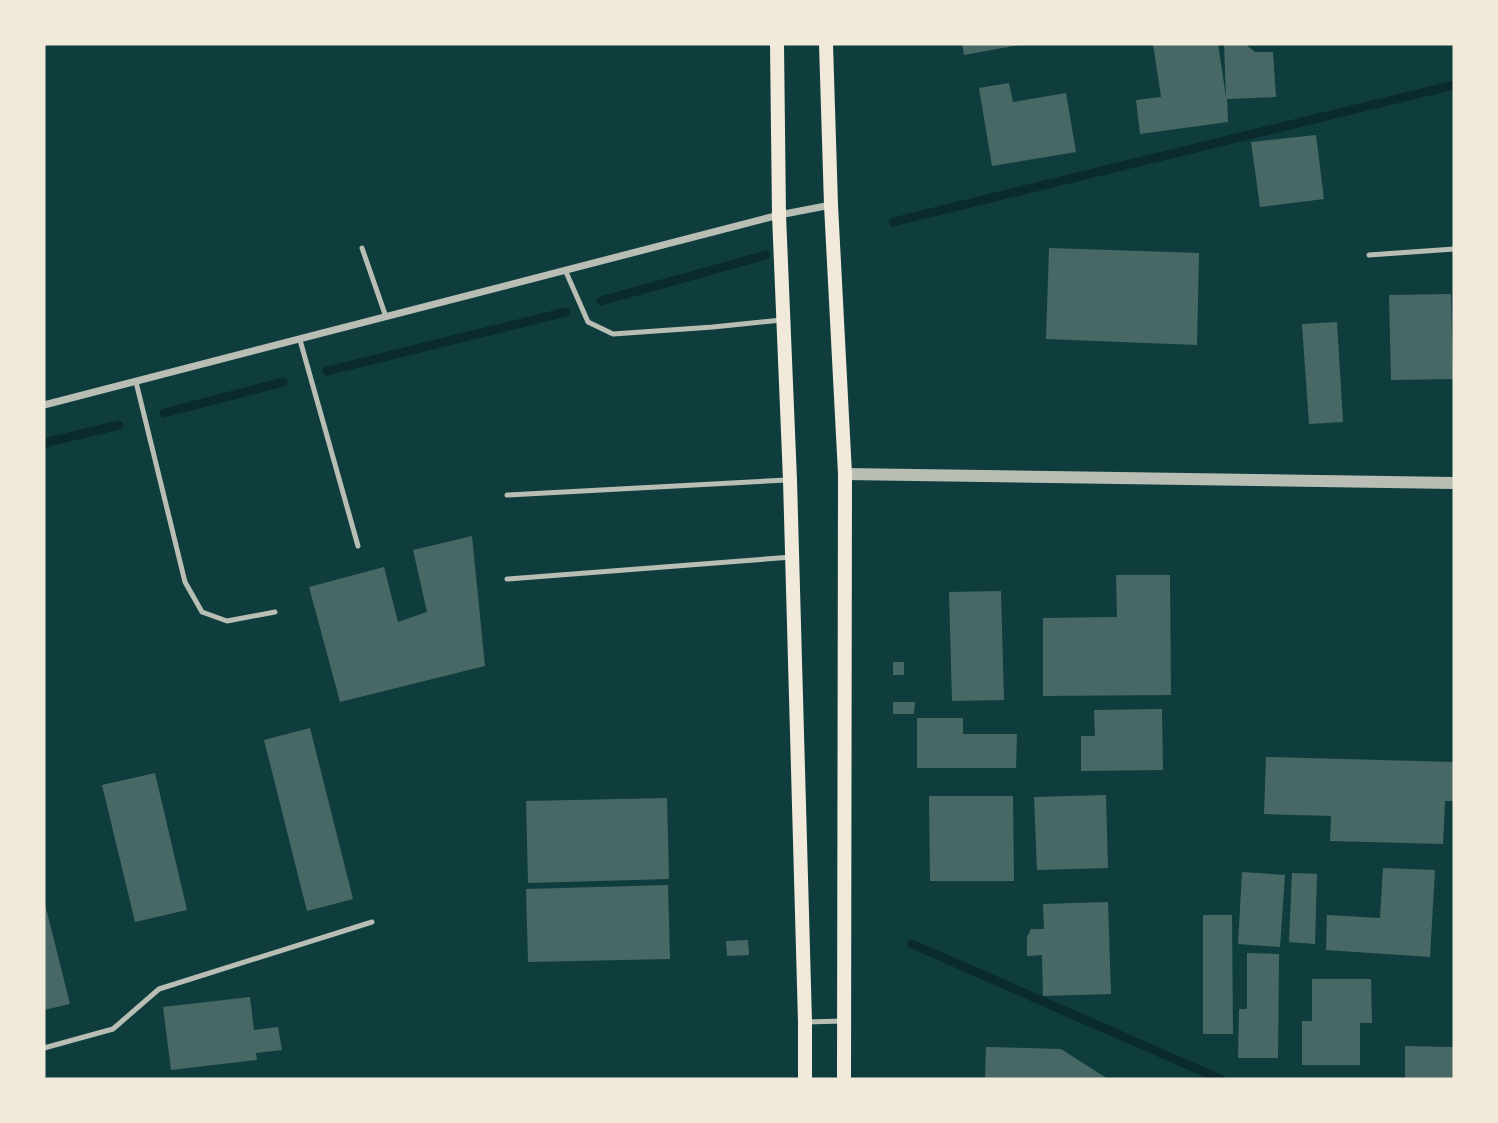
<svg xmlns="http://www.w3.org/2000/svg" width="1498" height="1123" font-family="'Asap Condensed',sans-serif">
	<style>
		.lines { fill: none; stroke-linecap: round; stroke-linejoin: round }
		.stream { stroke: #0a2a2b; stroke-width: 9 }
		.building { fill: #486865 }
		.service { stroke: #b8beb3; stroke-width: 5 }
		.minor { stroke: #b8beb3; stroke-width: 7 }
		.tertiary { stroke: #b8beb3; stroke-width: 12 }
		.secondary { stroke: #f1e9da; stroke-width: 14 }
	</style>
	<rect width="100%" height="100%" fill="#0f3d3e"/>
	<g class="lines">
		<!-- stream -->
		<path class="stream" d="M893,222L1454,85
			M601,301L766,255
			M327,371L566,312
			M164,413L283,382
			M44,443L119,425
			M912,944L1220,1079"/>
	</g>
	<!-- building -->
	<path class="building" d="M962,44H1019V45L964,55Z
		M1153,44H1218L1226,97L1224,44H1245L1255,52H1273L1276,97L1227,99L1228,122L1140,134L1136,100L1161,97Z
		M1009,83L1013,102L1066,93L1076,152L992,166L979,88Z
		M1316,135L1324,199L1260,207L1251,142Z
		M1049,248L1199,253L1197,345L1046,339Z
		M1451,294L1453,379L1391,380L1389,295Z
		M1337,322L1343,422L1309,424L1302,324Z
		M472,536L485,666L340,702L309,587L384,567L398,622L427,612L413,550Z
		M1116,575H1170L1171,695L1043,696V618L1117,617Z
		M1001,591L1004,700L952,701L949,592Z
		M893,662H904V675H893Z
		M893,702H915L914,714H893Z
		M1162,709L1163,770L1081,771V736H1095L1094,710Z
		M917,718H963V734H1017L1016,768H917Z
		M310,728L353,899L307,911L264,740Z
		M1266,757L1454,762V801H1445L1443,844L1330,841L1331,816L1264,814Z
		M155,773L187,910L135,922L102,785Z
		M1106,795L1108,868L1037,870L1034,797Z
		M929,796H1013L1014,881H930Z
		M667,798L669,879L528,883L526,801Z
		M1383,868L1435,870L1430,957L1326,950L1327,915L1380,918Z
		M1242,872L1285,875L1280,947L1238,944Z
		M1292,873L1317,874L1315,944L1289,942Z
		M668,885L670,959L528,962L526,889Z
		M1108,902L1111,994L1043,996L1042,955L1027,956V937L1031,929H1044L1043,904Z
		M45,904L70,1004L44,1010V905Z
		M1203,915H1232L1233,1034H1203Z
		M748,940L749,955L727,956L726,941Z
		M1247,953L1279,954L1278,1058H1238L1239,1009H1247Z
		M1312,979H1371L1372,1023H1360V1065H1302V1021H1312Z
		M250,997L254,1030L278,1027L282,1050L256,1053L257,1060L171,1070L163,1007Z
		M1405,1046L1454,1047V1079H1405Z
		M986,1047L1061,1049L1108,1079H985Z"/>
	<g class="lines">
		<!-- service -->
		<path class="service" d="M362,248L386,317
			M1369,255L1454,249
			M566,272L588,322L613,334L713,327L782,320
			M300,340L358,546
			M136,382L185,582L202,612L227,621L275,612
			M507,495L787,480
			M507,579L792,557
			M805,1022L844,1021
			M44,1048L113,1029L159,989L372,922"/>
		<!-- minor -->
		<path class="minor" d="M44,405L779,215L831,205"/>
		<!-- tertiary -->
		<path class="tertiary" d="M845,474L1454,483"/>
		<!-- secondary -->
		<path class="secondary" d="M777,44L779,215L790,480L805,1022V1079
			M826,44L831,205L845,474L844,1079"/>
	</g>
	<!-- border -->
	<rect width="1498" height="1123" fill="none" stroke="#f1e9da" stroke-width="91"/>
</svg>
